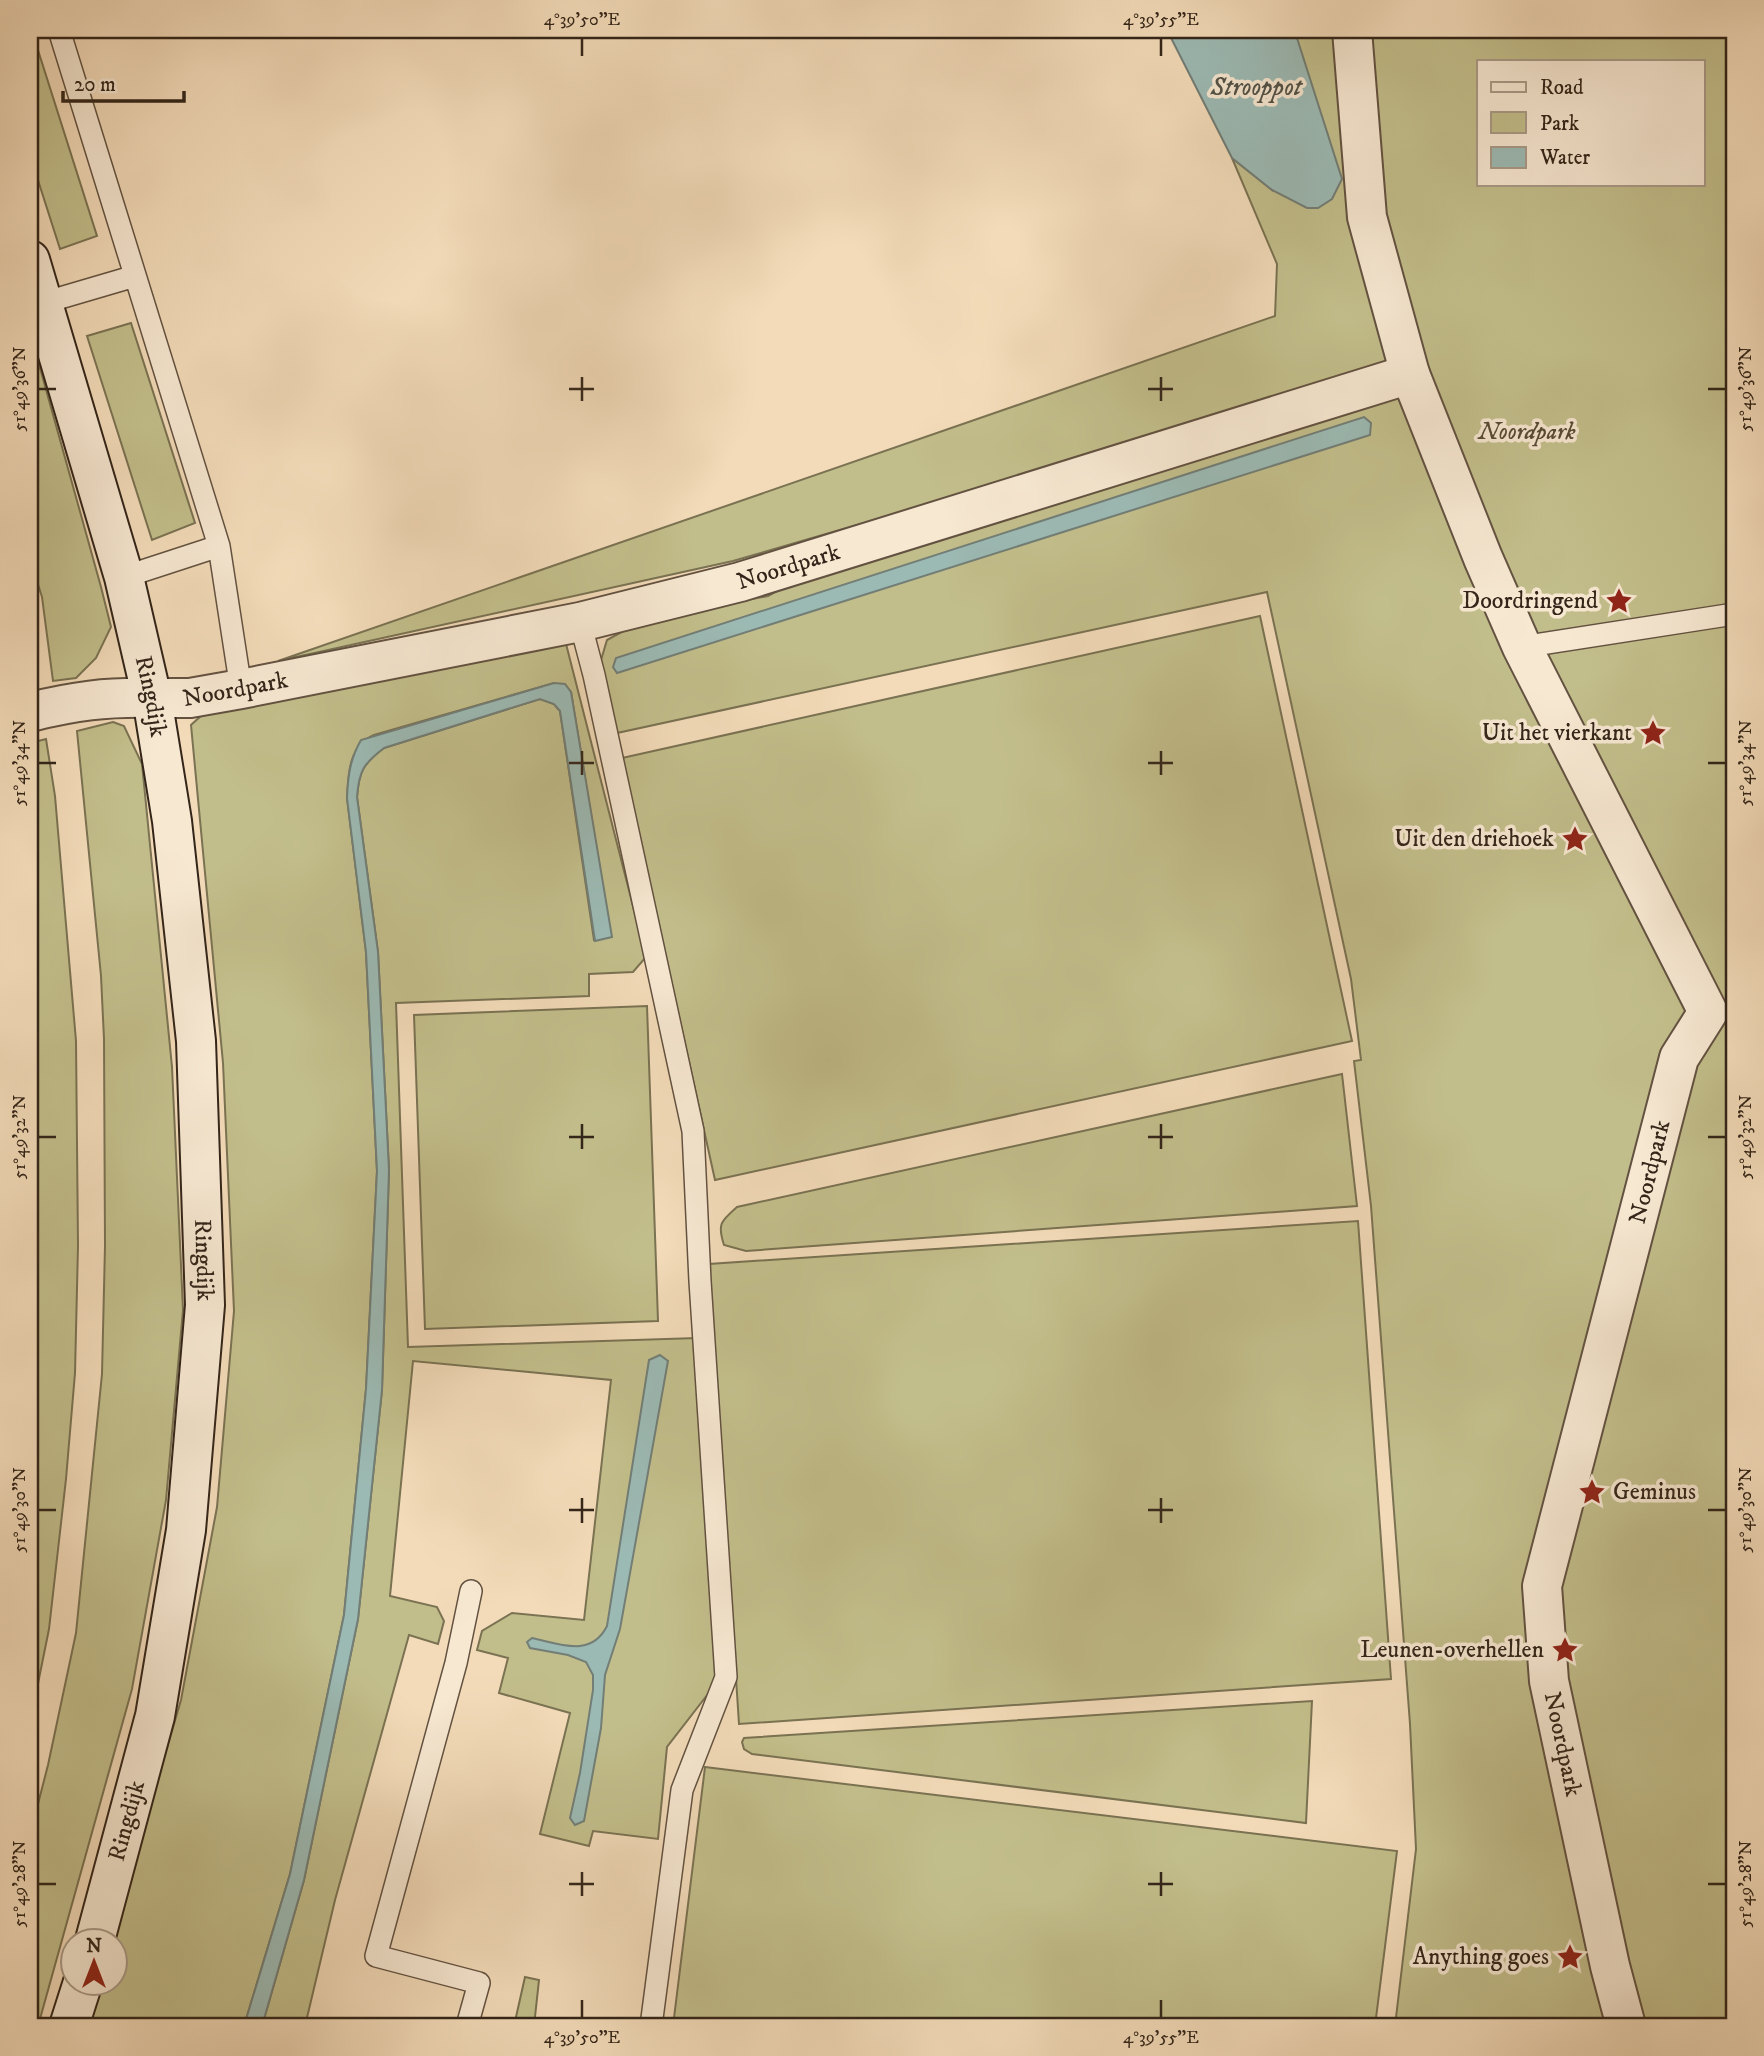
<svg xmlns="http://www.w3.org/2000/svg" width="1764" height="2056" font-family="'IM FELL DW Pica',serif">
	<style>
		.green { fill: #c2be8b; stroke: #7a7252; stroke-width: 2; fill-rule: evenodd }
		.water { fill: #9cbab4; stroke: #727e76; stroke-width: 2 }
		.lines { fill: none; stroke-linecap: round; stroke-linejoin: round }
		.service-casing { stroke: #635241; stroke-width: 24 }
		.minor-casing { stroke: #635241; stroke-width: 42 }
		.tertiary-casing { stroke: #635241; stroke-width: 42 }
		.secondary-casing { stroke: #332519; stroke-width: 42 }
		.service { stroke: #f7e8d2; stroke-width: 21 }
		.minor { stroke: #f7e8d2; stroke-width: 38 }
		.tertiary { stroke: #f7e8d2; stroke-width: 38 }
		.secondary { stroke: #f7e8d2; stroke-width: 38 }
		.ticks { fill: none; stroke: #332519; stroke-width: 2.5 }
		.labels { text-anchor: middle; dominant-baseline: central; stroke-width: 7; stroke-linejoin: round; paint-order: stroke }
		.park-label { font-size: 24px; font-style: italic; fill: #574b36; stroke: #f7e8d2 }
		.street-label { font-size: 24px; fill: #332519; stroke: #f7e8d2 }
		.poi-label { font-size: 24px; fill: #332519; stroke: #f7e8d2; text-anchor: end }
		.water-label { font-size: 26px; font-style: italic; fill: #525248; stroke: #f7e8d2 }
		.neatline { fill: none; stroke: #332519; stroke-width: 2.5 }
		.ticks-label { font-size: 18px; text-anchor: middle; fill: #332519 }
	</style>
	<rect width="100%" height="100%" fill="#f3dbb9"/>
	<filter id="stains"><feTurbulence type="fractalNoise" baseFrequency=".00286" numOctaves="4"/><feColorMatrix values="0 0 0 0 .2 0 0 0 0 .09 0 0 0 0 .02 0 0 0 .5 -.17"/></filter>
	<radialGradient id="worn" r=".72"><stop offset=".6" stop-color="#630" stop-opacity="0"/><stop offset="1" stop-color="#630" stop-opacity=".3"/></radialGradient>
	<!-- green -->
	<path class="green" d="M1285,30H1734V2026H1395L1416,1849L1410,1724L1371,1206L1354,1061L1361,1060L1351,979L1267,592L617,733L601,660L607,640L645,619L768,596L799,579L1308,394L733,561L278,661L1275,316L1277,264L1232,158L1272,190L1287,34ZM1479,61H1703V184H1479Z
		M37,47L97,236L60,249L30,155V48Z
		M131,323L195,523L152,540L87,336Z
		M30,332L101,587L111,627L96,658L76,678L53,681L42,597L30,559Z
		M1260,616L1352,1041L715,1180L622,758Z
		M564,636L646,957L633,972L589,974V996L396,1003L408,1347L697,1338L718,1681L667,1747L658,1839L593,1831L589,1846L540,1834L570,1713L499,1693L508,1658L477,1650L482,1631L512,1613L584,1620L611,1380L413,1361L390,1596L437,1607L444,1621L438,1644L409,1635L335,1900L305,2026H262L304,1880L358,1619L382,1390L389,1170L378,952L357,797C359,771 363,764 384,748L540,699L554,704L560,711L594,940L611,937L571,692L554,683L374,735C349,746 348,773 347,798L366,952L377,1171L366,1389L344,1615L290,1874L244,2026H86L99,1983L116,1982V1940H111L181,1700L217,1507L234,1311L223,1063L191,725L202,715Z
		M113,722L124,726L142,764L172,1067L183,1310L166,1500L132,1689L38,2026H30V1835L48,1765L76,1633L102,1374L105,1246L104,1039L101,976L77,731Z
		M46,739L55,796L76,1041L78,1246L75,1373L66,1479L49,1629L30,1723V743Z
		M647,1006L658,1321L425,1329L414,1015Z
		M1342,1074L1357,1206L746,1251L724,1245C717,1224 721,1221 737,1207Z
		M1358,1221L1391,1679L739,1724L709,1264Z
		M1312,1701L1306,1823L752,1754L744,1749L742,1742L744,1738Z
		M705,1767L1397,1851L1375,2026H673Z
		M525,1977L539,1980L534,2026H514Z"/>
	<!-- water -->
	<path class="water" d="M1167,30H1285L1287,34L1297,38L1342,179L1332,199L1318,208H1307L1272,190L1232,158Z
		M1364,417L1371,423L1370,435L617,673L613,667L616,658Z
		M554,683L565,684L571,692L612,937L595,941L560,711L554,704L540,699L384,748C363,764 359,771 357,797L378,952L389,1170L382,1390L358,1619L304,1880L262,2026H244L290,1874L344,1615L366,1389L377,1171L366,952L347,798C348,776 350,759 361,740Z
		M660,1355L668,1361L620,1629L605,1675L601,1728L584,1821L575,1825L570,1818L580,1773L593,1690V1675L586,1662L568,1655L530,1648L527,1642L532,1638C560,1644 591,1658 607,1626L649,1360Z"/>
	<g class="lines">
		<defs>
			<path id="service" d="M59,30L219,546L124,577
				M43,303L135,276
				M219,546L241,689
				M580,622L594,675L693,1131L700,1281L726,1677L682,1790L651,2026
				M1522,647L1734,614
				M467,2026L479,1983L376,1956L456,1663L471,1591"/>
			<g id="minor">
				<path id="s1" d="M1352,30L1367,217L1410,374L1483,558L1522,647L1708,1012L1679,1058L1542,1586L1549,1681L1610,1966L1626,2026"/>
				<path id="s2" d="M152,698H190L241,689L580,622L740,582L1410,374"/>
			</g>
			<path id="tertiary" d="M30,712C75,701 105,697 152,698"/>
			<g id="secondary">
				<path id="s3" d="M30,260L124,577L152,698L172,821L196,1041L205,1305L186,1530L155,1716L95,1940"/>
				<path d="M69,2026L83,1982"/>
			</g>
		</defs>
		<!-- service casing -->
		<use href="#service" class="service-casing"/>
		<!-- minor casing -->
		<use href="#minor" class="minor-casing"/>
		<!-- tertiary casing -->
		<use href="#tertiary" class="tertiary-casing"/>
		<!-- secondary casing -->
		<use href="#secondary" class="secondary-casing"/>
		<!-- service -->
		<use href="#service" class="service"/>
		<!-- minor -->
		<use href="#minor" class="minor"/>
		<!-- tertiary -->
		<use href="#tertiary" class="tertiary"/>
		<!-- secondary -->
		<use href="#secondary" class="secondary"/>
	</g>
	<!-- ticks -->
	<path class="ticks" d="M582,38V56M1161,38V56M582,377V401M1161,377V401M38,389H56M569,389H594M1148,389H1173M1708,389H1726M582,751V775M1161,751V775M38,763H56M569,763H594M1148,763H1173M1708,763H1726M582,1124V1149M1161,1124V1149M38,1137H56M569,1137H594M1148,1137H1173M1708,1137H1726M582,1498V1523M1161,1498V1523M38,1510H56M569,1510H594M1148,1510H1173M1708,1510H1726M582,1872V1896M1161,1872V1896M38,1884H56M569,1884H594M1148,1884H1173M1708,1884H1726M582,2000V2018M1161,2000V2018"/>
	<!-- icons -->
	<defs>
		<symbol id="sight-bare" viewBox="-9 -9 18 18"><path d="M0-6L1.8-2.2L6-1.7L2.9 1.2L3.7 5.4L0 3.3L-3.7 5.4L-2.9 1.2L-6-1.7L-1.8-2.2Z" fill="#8f2418" stroke="#f7e8d2" stroke-width="2.5" paint-order="stroke"/></symbol>
	</defs>
	<g fill-rule="evenodd">
		<use href="#sight-bare" x="1600" y="582" width="38" height="38"/>
		<use href="#sight-bare" x="1634" y="714" width="38" height="38"/>
		<use href="#sight-bare" x="1556" y="820" width="38" height="38"/>
		<use href="#sight-bare" x="1573" y="1473" width="38" height="38"/>
		<use href="#sight-bare" x="1546" y="1631" width="38" height="38"/>
		<use href="#sight-bare" x="1551" y="1938" width="38" height="38"/>
	</g>
	<g class="labels">
		<!-- park labels -->
		<g class="park-label">
			<text x="1527" y="432">Noordpark</text>
		</g>
		<!-- street labels -->
		<g class="street-label">
			<text stroke="none"><textPath href="#s2" startOffset="651">Noordpark</textPath></text>
			<text stroke="none"><textPath href="#s2" startOffset="84">Noordpark</textPath></text>
			<text stroke="none"><textPath href="#s3" startOffset="453">Ringdijk</textPath></text>
			<text transform="translate(1650 1172) rotate(-76)">Noordpark</text>
			<text stroke="none"><textPath href="#s3" startOffset="1020">Ringdijk</textPath></text>
			<text stroke="none"><textPath href="#s1" startOffset="1815">Noordpark</textPath></text>
			<text transform="translate(127 1821) rotate(-75)">Ringdijk</text>
		</g>
		<!-- poi labels -->
		<g class="poi-label">
			<text x="1598" y="601">Doordringend</text>
			<text x="1632" y="733">Uit het vierkant</text>
			<text x="1554" y="839">Uit den driehoek</text>
			<text x="1613" y="1492" text-anchor="start">Geminus</text>
			<text x="1544" y="1650">Leunen-overhellen</text>
			<text x="1549" y="1957">Anything goes</text>
		</g>
		<!-- water labels -->
		<g class="water-label">
			<text x="1256" y="87">Strooppot</text>
		</g>
	</g>
	<!-- margin -->
	<rect width="1764" height="2056" fill="none" stroke="#f3dbb9" stroke-width="77"/>
	<!-- legend -->
	<rect x="1477" y="60" width="228" height="126" fill="#f7e8d2" stroke="#a99a88" stroke-width="2"/>
	<rect x="1491" y="82" width="35" height="10" fill="#f7e8d2" stroke="#a99a88" stroke-width="2"/>
	<text x="1540" y="94" font-size="21" fill="#332519">Road</text>
	<rect x="1491" y="112" width="35" height="21" fill="#c2be8b" stroke="#a99a88" stroke-width="2"/>
	<text x="1540" y="130" font-size="21" fill="#332519">Park</text>
	<rect x="1491" y="147" width="35" height="21" fill="#9cbab4" stroke="#a99a88" stroke-width="2"/>
	<text x="1540" y="164" font-size="21" fill="#332519">Water</text>
	<!-- north arrow -->
	<g transform="translate(94 1962)"><circle r="33" fill="#f7e8d2" stroke="#a99a88" stroke-width="2"/>
	<path d="M0-5L12 26L0 18L-12 26Z" fill="#8f2418"/>
	<text y="-10" font-size="19" font-weight="bold" text-anchor="middle" fill="#332519">N</text>
	</g>
	<!-- scale -->
	<path d="M63 91v10h121v-10" fill="none" stroke="#332519" stroke-width="3.5"/>
	<text x="74" y="91" font-size="21" fill="#332519" stroke="#f7e8d2" stroke-width="5" paint-order="stroke">20 m</text>
	<rect x="38" y="38" width="1688" height="1980" class="neatline"/>
	<g class="ticks-label">
		<text x="582" y="25">4°39'50"E</text>
		<text x="1161" y="25">4°39'55"E</text>
		<text transform="translate(19 389) rotate(-90)" y="6">51°49'36"N</text>
		<text transform="translate(1745 389) rotate(-90)" y="6">51°49'36"N</text>
		<text transform="translate(19 763) rotate(-90)" y="6">51°49'34"N</text>
		<text transform="translate(1745 763) rotate(-90)" y="6">51°49'34"N</text>
		<text transform="translate(19 1137) rotate(-90)" y="6">51°49'32"N</text>
		<text transform="translate(1745 1137) rotate(-90)" y="6">51°49'32"N</text>
		<text transform="translate(19 1510) rotate(-90)" y="6">51°49'30"N</text>
		<text transform="translate(1745 1510) rotate(-90)" y="6">51°49'30"N</text>
		<text transform="translate(19 1884) rotate(-90)" y="6">51°49'28"N</text>
		<text transform="translate(1745 1884) rotate(-90)" y="6">51°49'28"N</text>
		<text x="582" y="2043">4°39'50"E</text>
		<text x="1161" y="2043">4°39'55"E</text>
	</g>
	<rect width="100%" height="100%" filter="url(#stains)"/>
	<rect width="100%" height="100%" fill="url(#worn)"/>
</svg>
